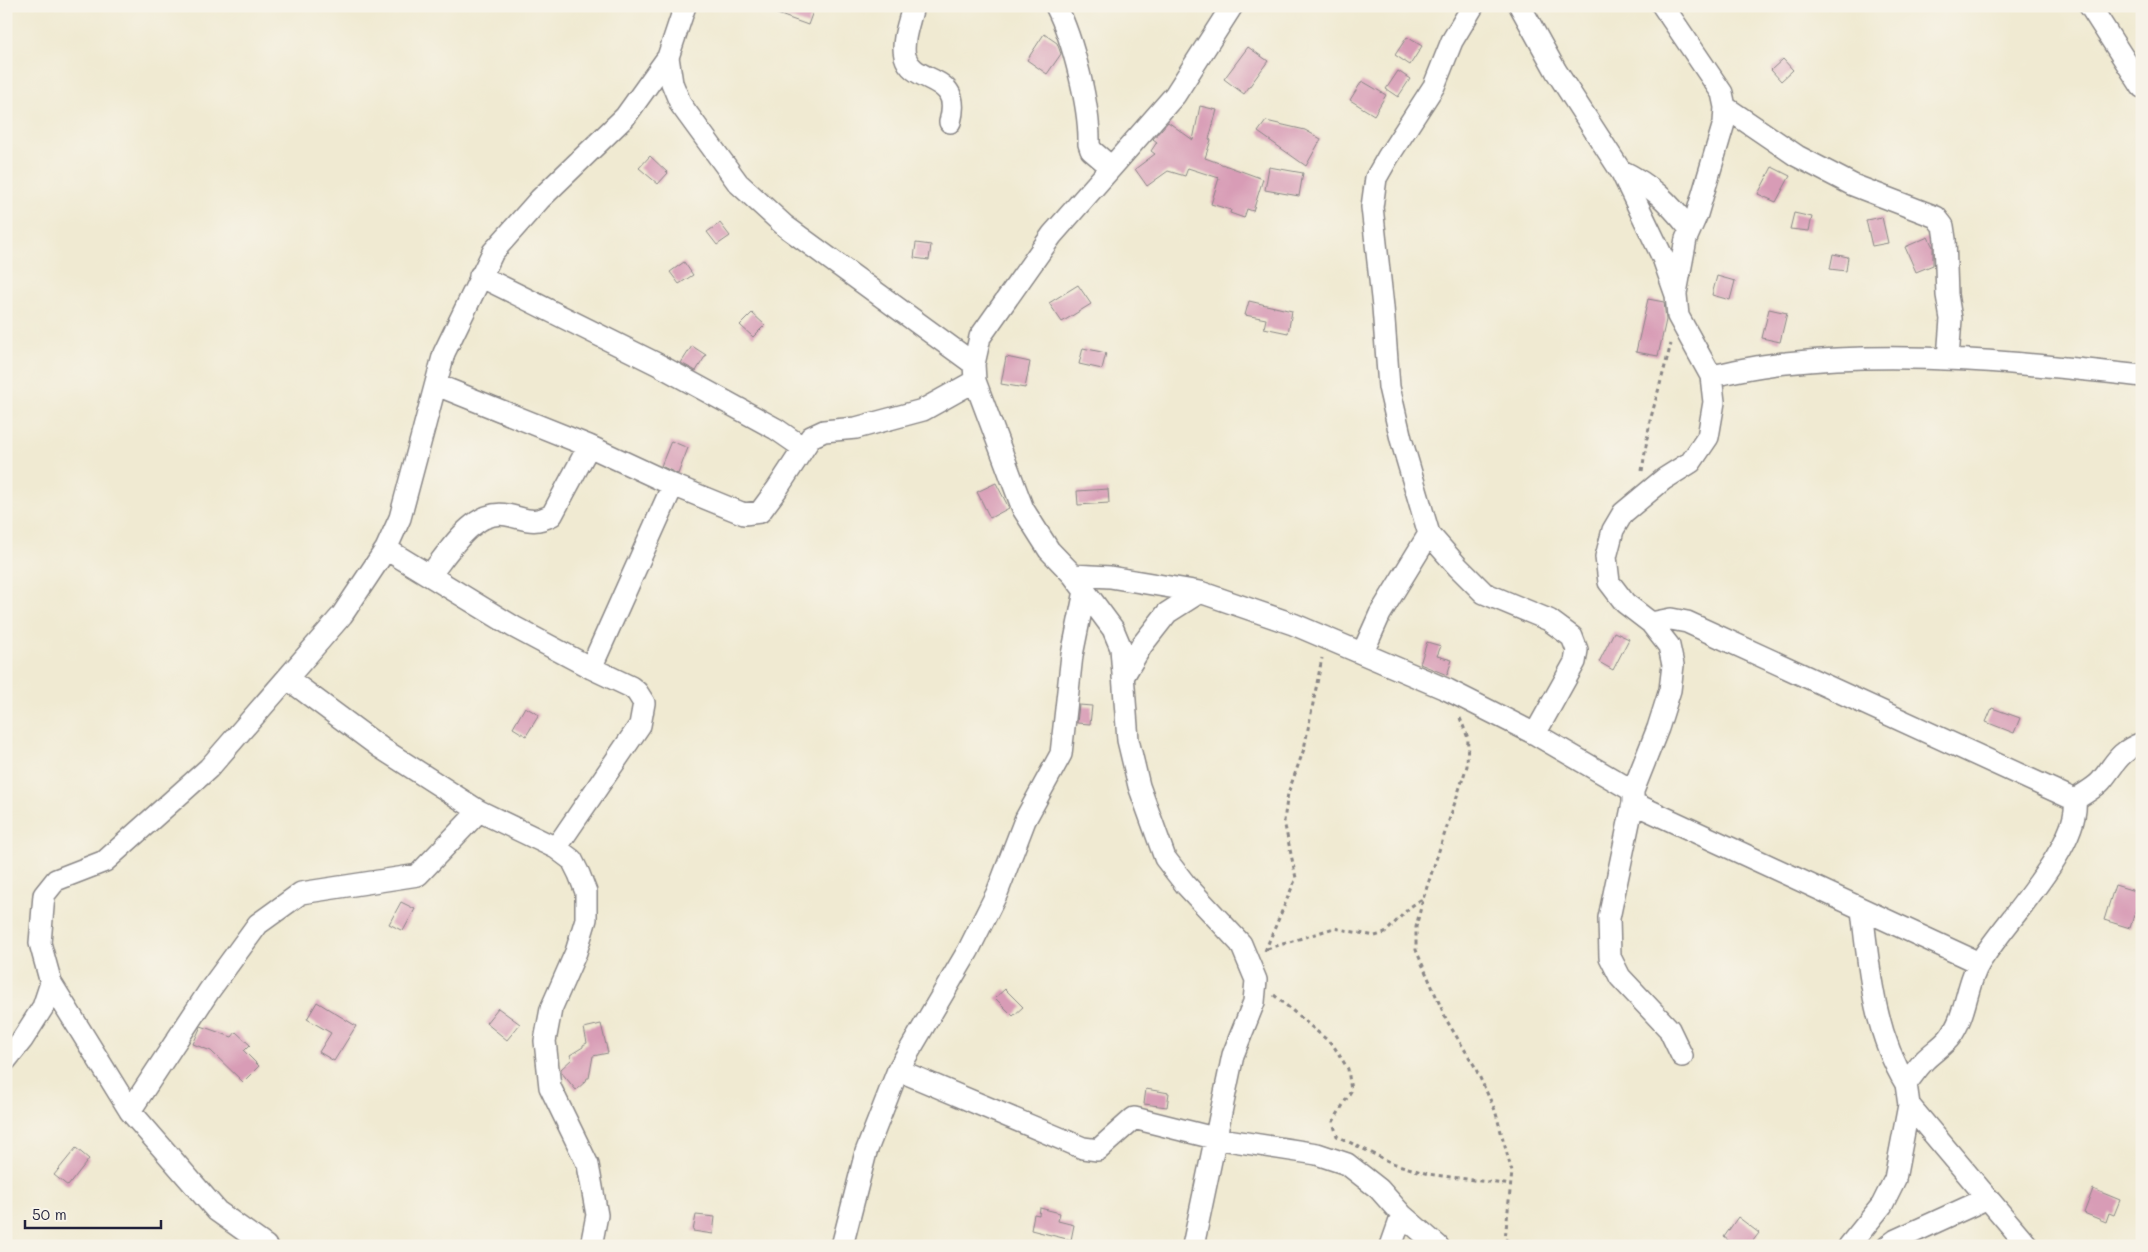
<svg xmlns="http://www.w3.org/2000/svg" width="2148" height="1252" font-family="Mali,sans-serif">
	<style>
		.building { fill: #d89cb6 }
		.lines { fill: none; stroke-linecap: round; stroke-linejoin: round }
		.minor-casing { stroke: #898686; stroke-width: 24 }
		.path { stroke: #898686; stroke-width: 3; stroke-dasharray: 4 4; stroke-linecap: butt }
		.minor { stroke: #fff; stroke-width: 21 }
	</style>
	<rect width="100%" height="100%" fill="#f7f3e8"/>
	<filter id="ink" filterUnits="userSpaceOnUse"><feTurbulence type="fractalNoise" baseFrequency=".02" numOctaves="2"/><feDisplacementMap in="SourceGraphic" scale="10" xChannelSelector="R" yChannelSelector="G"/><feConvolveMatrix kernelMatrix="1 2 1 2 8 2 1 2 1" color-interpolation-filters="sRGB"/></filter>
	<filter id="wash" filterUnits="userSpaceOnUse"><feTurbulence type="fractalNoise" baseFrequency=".0096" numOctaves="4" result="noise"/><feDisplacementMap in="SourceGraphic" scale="20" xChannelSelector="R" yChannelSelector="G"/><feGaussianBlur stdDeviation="1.12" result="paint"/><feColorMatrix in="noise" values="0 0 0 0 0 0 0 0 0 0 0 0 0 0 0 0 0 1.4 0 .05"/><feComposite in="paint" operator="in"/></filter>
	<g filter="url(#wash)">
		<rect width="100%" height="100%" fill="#f0ead2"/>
		<g id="blocks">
			<!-- building -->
			<path class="building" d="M761,6H815L808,25L761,8Z
				M1044,34L1057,43L1061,54L1047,74L1027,60Z
				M1407,37L1422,46L1410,65L1395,55Z
				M1248,47L1268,61L1244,94L1224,79Z
				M1783,59L1793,70L1781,81L1771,70Z
				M1398,71L1410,79L1398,97L1386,89Z
				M1362,81L1386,95L1374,115L1350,100Z
				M1200,106L1217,110L1209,139L1211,140L1205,158L1263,179L1253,211L1247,209L1244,218L1230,213L1231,210L1211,204L1219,178L1188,168L1185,176L1168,171L1147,186L1135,169L1155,154L1151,151L1157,142L1153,139L1168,122L1193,140Z
				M1266,121L1305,130L1321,139L1306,166L1258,132Z
				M650,156L668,173L658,184L639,168Z
				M1269,167L1303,173L1299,196L1265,190Z
				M1772,167L1790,176L1776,202L1758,194Z
				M1794,213L1812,217L1809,231L1790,229Z
				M1882,217L1888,243L1872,246L1866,220Z
				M720,223L730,236L717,245L707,232Z
				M1928,237L1933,247V265L1916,272L1905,247Z
				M916,243L931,245L929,260L914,258Z
				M1833,254L1848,257L1846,271L1830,269Z
				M684,262L693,275L679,284L670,272Z
				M1717,276L1735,281L1730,300L1712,295Z
				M1078,285L1091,304L1062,322L1049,303Z
				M1648,299L1664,302L1666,320L1658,356L1636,352Z
				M1249,301L1292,311L1288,333L1264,328L1266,319L1245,315Z
				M1769,309L1787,313L1780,342L1762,338Z
				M752,313L765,325L753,337L740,325Z
				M692,346L706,355L696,371L681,363Z
				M1083,348L1106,353L1102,369L1079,364Z
				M1006,357L1030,362L1025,388L1001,384Z
				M671,441L688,448L678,474L661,466Z
				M996,483L1009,508L990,518L977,492Z
				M1108,489L1109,503L1078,505L1077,491Z
				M1614,632L1629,639L1613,670L1599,662Z
				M1427,642L1441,646L1437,656L1452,660L1447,675L1420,664Z
				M1079,705L1092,706L1090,724L1077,723Z
				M525,707L539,715L526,736L513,728Z
				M1992,708L2020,718L2014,733L1986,722Z
				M2115,885L2141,893L2130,928L2104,920Z
				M401,902L415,909L403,931L389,924Z
				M1005,989L1023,1007L1013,1016L995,998Z
				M317,1002L356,1026L334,1061L319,1052L331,1033L307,1019Z
				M498,1008L520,1024L507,1040L486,1023Z
				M601,1024L608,1053L593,1056L589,1078H587L586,1081L576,1090L561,1072V1069L572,1059L570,1055L583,1047V1045L587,1043L584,1028Z
				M201,1026L232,1037L236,1032L250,1045L244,1051L259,1066L243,1082L211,1051L193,1044Z
				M1146,1089L1169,1093L1167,1107L1144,1104Z
				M76,1148L89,1159L68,1186L54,1175Z
				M2093,1189L2120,1200L2114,1215L2109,1213L2106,1222L2084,1213Z
				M1040,1208L1060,1213L1058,1221L1074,1225L1071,1240L1031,1230L1034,1214L1039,1215Z
				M696,1215L715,1217L713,1234L693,1231Z
				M1738,1217L1759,1233L1749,1246H1736L1724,1237Z"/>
		</g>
	</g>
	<g filter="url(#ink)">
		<use href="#blocks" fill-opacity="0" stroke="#898686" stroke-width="1"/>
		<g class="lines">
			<defs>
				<path id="minor" d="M913,6C910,21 901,41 905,56C913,86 964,72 950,122
					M1056,6C1073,39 1090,107 1089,144L1091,150L1111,167
					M1473,6L1452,41L1434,86L1388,157L1376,178L1372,207L1383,307L1389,387L1401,439L1429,534L1458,567L1484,593L1549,620L1572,637L1577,650L1575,662L1535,734
					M1520,6L1556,71L1622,173L1663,258L1676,295L1678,316L1711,376L1714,402L1708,437L1691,462L1664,479L1623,513L1613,530L1606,557L1609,582L1625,603L1651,623L1669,646L1673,665L1670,690L1658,728L1633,791V803L1979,963
					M1663,6L1722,93L1725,107L1724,123L1697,214L1686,239L1676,293
					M2090,6L2142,87
					M668,57L672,83L681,105L738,183L785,226L974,364
					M1725,107L1797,156L1853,185L1936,217L1943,226L1945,239L1947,295L1951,319L1948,358
					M1620,170C1652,185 1668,202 1690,229
					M480,276L657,364L776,429L802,447
					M1711,376C1736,371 1761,365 1786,363C1905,350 2024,363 2142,376
					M437,385L589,446L673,485L744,514L760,512L777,489L811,437L824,431L856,428L923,410L975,381
					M386,549L514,627L591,668L631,687L637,692L644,703L640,725L556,848
					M430,575C448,553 474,508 507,515C527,519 532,525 552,515L589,446
					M1073,575L1110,577L1200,592L1293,624L1448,690L1535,734L1633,791
					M1651,623L1671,619L1687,622L2075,800C2083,794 2095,788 2101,781C2116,763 2118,752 2142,743
					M1363,652L1380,614L1429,534
					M591,668L673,485
					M1123,677L1142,645L1167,613L1200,592
					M288,679L381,748L479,811L556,848L572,860L579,874L586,892V919L576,952L551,1009L545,1041L550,1087L588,1165L597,1215L591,1246
					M1633,803L1609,918L1610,957L1620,977L1669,1029L1682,1056
					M1862,910C1869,970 1874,1032 1906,1084
					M51,983L130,1111L217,1211L266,1246
					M6,1060L22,1040L43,1007L51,983L40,943L44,895L56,880L105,861L209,768L342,615L386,549L400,518L444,353L493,252L540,199L625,117L668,57L685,6
					M898,1070L1083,1148L1098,1150L1134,1118L1214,1138L1317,1154L1347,1164L1379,1189L1402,1215L1438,1246
					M1909,1105L2028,1246
					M130,1111L209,991L258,924L301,893L418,875L479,811
					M842,1246L866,1152L898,1070L968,951L997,893L1025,820L1061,754L1072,655L1085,591
					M1193,1246L1233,1055L1254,1002L1256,980L1241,944L1185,884L1165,858L1139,786L1128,740L1121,648L1113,629L1073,575L1049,550L1023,509L975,381L974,364L980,337L1052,235L1175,95L1232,6
					M1391,1246L1402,1215
					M1849,1246L1882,1205L1895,1179L1909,1105L1906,1084C1912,1076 1918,1067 1925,1060C1933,1052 1944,1045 1950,1037C1967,1015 1966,983 1980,962C2004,923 2081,845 2075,800
					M1888,1246L1896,1240L1988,1198"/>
			</defs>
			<!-- minor casing -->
			<use href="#minor" class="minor-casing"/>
			<!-- path -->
			<path class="path" d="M1642,471L1650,421L1671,344
				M1460,718L1468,738L1467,766L1423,899L1416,927V950L1447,1021L1474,1065L1495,1110L1512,1172L1505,1239L1516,1246
				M1267,949L1334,928L1375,936L1385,933L1410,907L1422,899
				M1265,951L1296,878L1284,821L1288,793L1304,749L1322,658
				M1274,995L1333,1045L1348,1069L1351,1091L1333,1122L1337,1136L1392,1163L1428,1174L1511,1185"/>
			<!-- minor -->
			<use href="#minor" class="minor"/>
		</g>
	</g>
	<!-- margin -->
	<rect width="2148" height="1252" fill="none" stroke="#f7f3e8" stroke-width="25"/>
	<!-- scale -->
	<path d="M25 1220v8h136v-8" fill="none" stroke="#22223b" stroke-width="2.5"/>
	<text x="32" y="1220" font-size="15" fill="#22223b" stroke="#f7f3e8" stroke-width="4" paint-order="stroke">50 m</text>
</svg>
